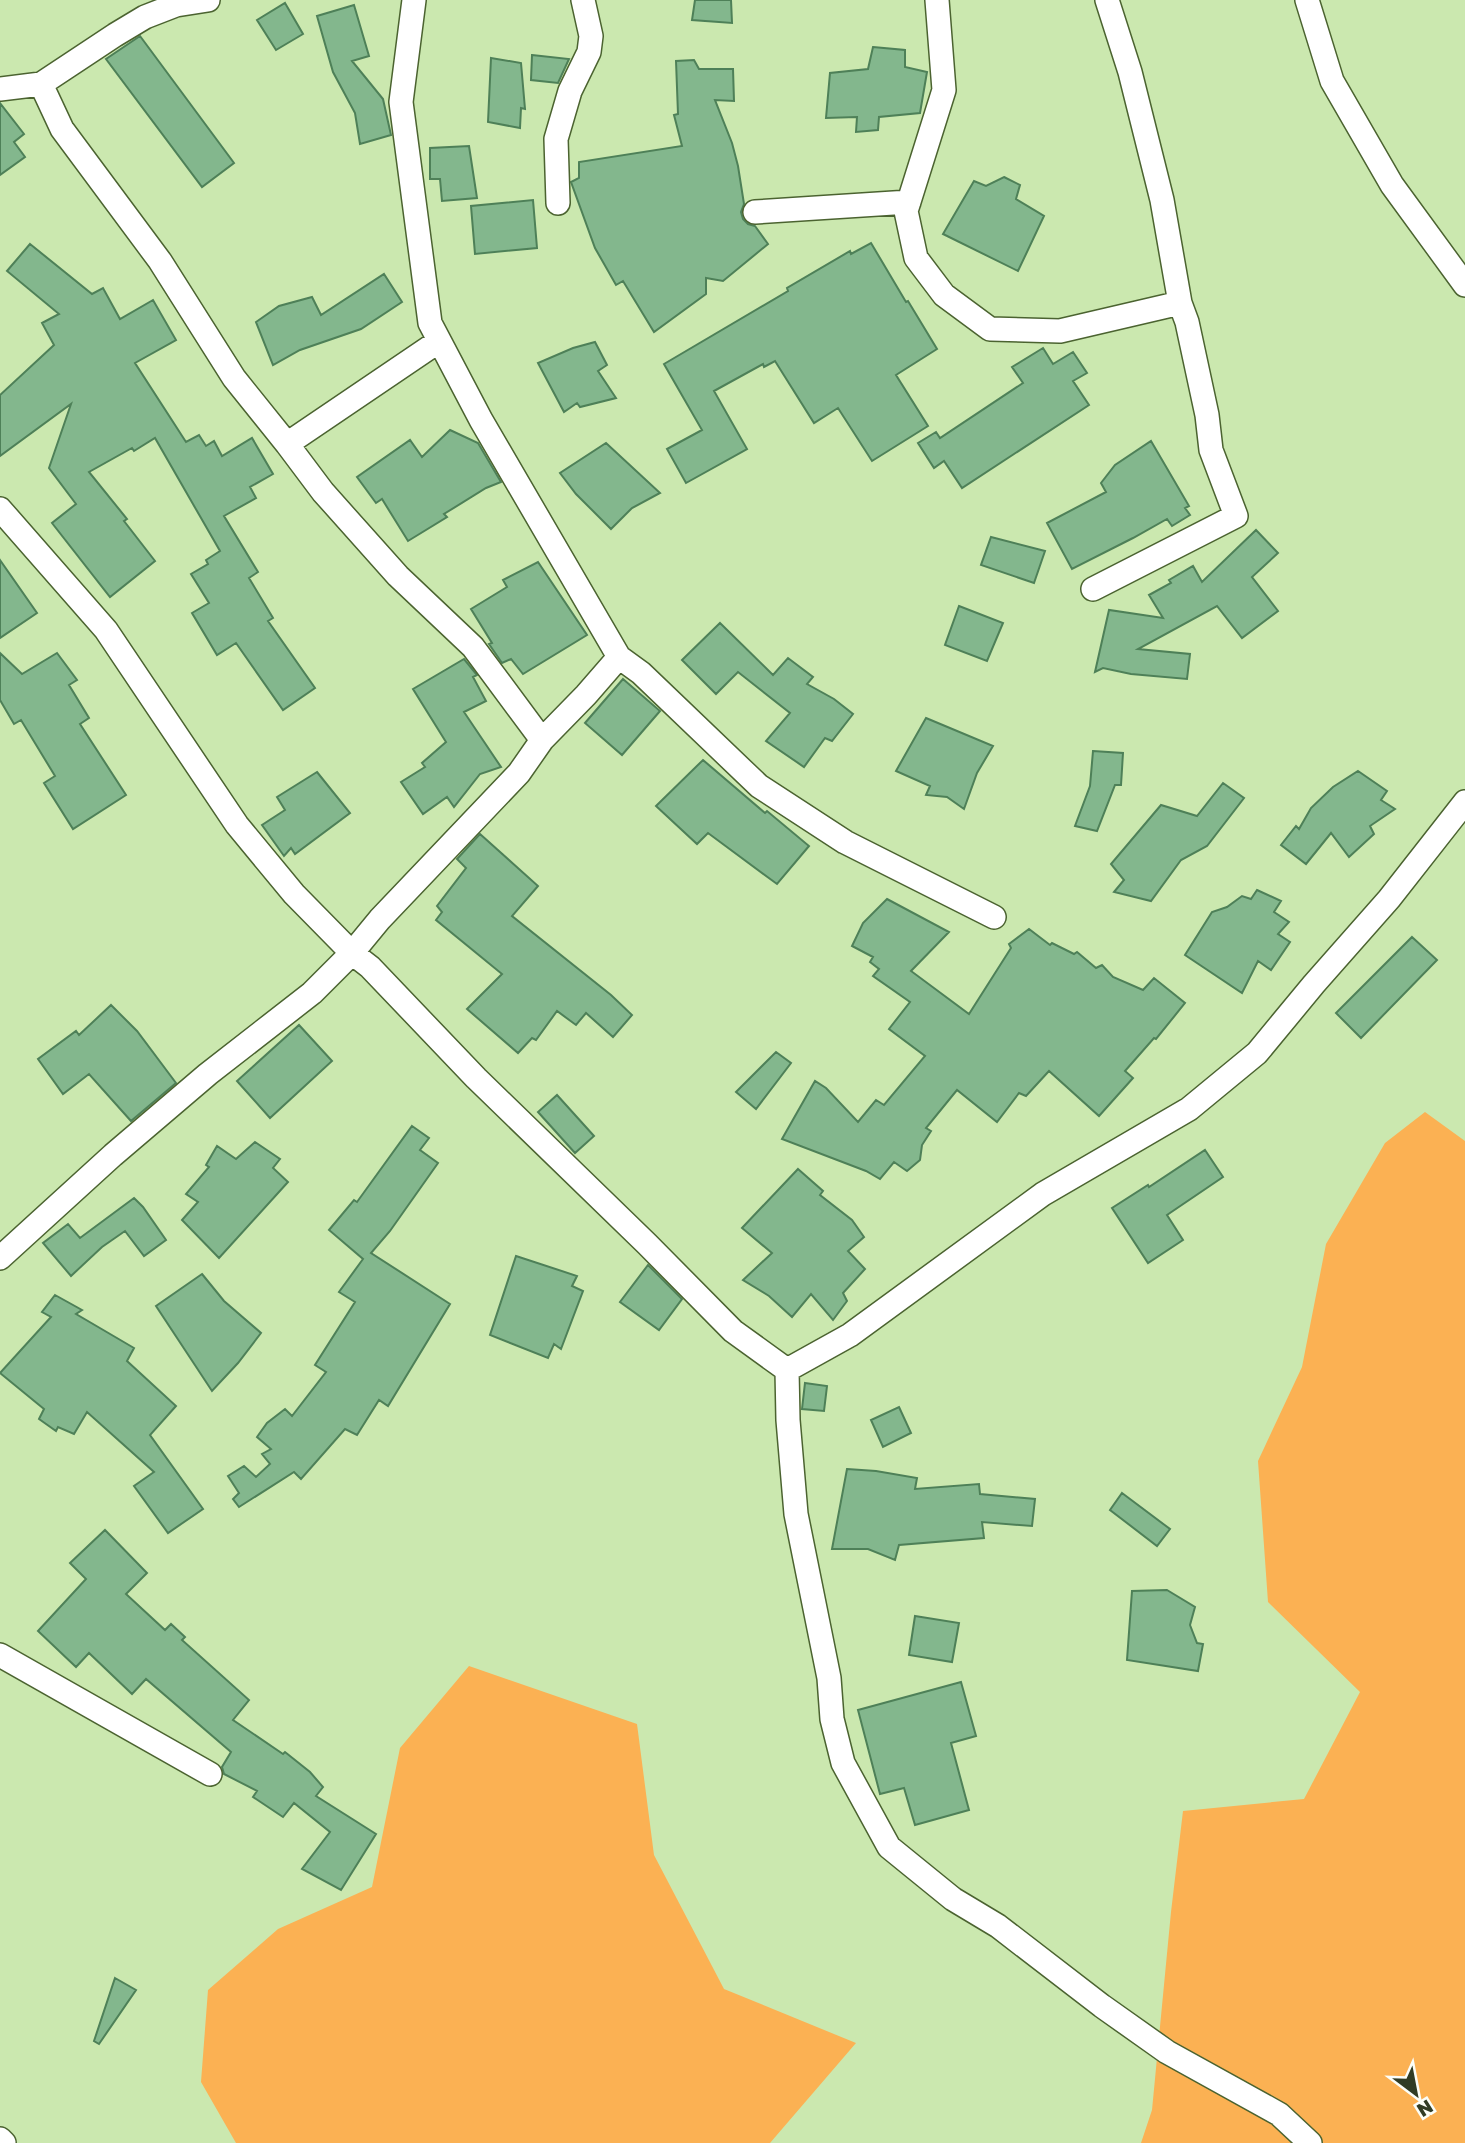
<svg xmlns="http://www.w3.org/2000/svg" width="1465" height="2143" font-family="'Golos Text',sans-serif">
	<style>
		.green { fill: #fbb153 }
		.building { fill: #83b78d; stroke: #4e8058; stroke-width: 2 }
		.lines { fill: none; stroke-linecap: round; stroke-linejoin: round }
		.minor-casing { stroke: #4b6330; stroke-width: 26 }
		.minor { stroke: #fff; stroke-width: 23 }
	</style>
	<rect width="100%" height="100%" fill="#cbe8af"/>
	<!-- green -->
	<path class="green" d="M1425,1112L1465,1141V2143H1141L1152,2110L1171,1912L1183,1811L1304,1799L1360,1692L1268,1602L1258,1461L1302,1367L1326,1244L1385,1143Z
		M469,1666L637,1724L654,1855L724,1989L856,2043L770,2143H236L201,2082L208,1990L278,1929L372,1887L400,1748Z"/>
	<!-- building -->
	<path class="building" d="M695,0H731L732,23L692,20Z
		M285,3L303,34L276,50L257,20Z
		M354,5L369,56L352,61L383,99L391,135L360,144L355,113L333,72L317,16Z
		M140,36L234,163L202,187L106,59Z
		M873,47L905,50V67L927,72L920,113L879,117L878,130L856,132L857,117L826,118L830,73L868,69Z
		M532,55L569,59L558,83L531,80Z
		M491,58L521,63L525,109L521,108L520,128L488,122Z
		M694,60L699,69H733L734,101L715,100L732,143L738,166L744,204L741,212L743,219L748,224L755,226L768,244L723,281L706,278V294L654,332L623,281L616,285L595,248L571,182L579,178V162L682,146L674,115L678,114L676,61Z
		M0,103L24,134L14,142L25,157L0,175Z
		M469,146L477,198L442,201L440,179H430V148Z
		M1004,177L1020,185L1016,199L1044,216L1018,271L943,234L974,181L986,186Z
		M533,200L537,248L475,254L471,206Z
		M871,243L906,302L908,301L937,349L896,375L928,426L872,461L838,408L814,423L775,361L764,367L763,364L714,391L747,449L686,483L667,449L702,430L664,364L788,291L787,288L850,251L851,254Z
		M30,244L92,294L103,288L120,319L153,300L176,340L135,363L186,442L199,435L206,446L214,441L222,456L252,438L273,474L250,487L256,498L224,516L258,572L249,578L273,618L268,621L315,688L283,710L236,643L217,655L192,613L209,603L191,574L208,564L206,560L220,551L155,438L134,451L132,448L89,472L127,519L124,521L155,561L110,597L52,523L76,504L49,468L71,404L0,456V395L54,345L42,323L59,314L7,271Z
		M384,274L402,302L361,329L300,350L273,365L256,322L279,306L312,297L321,315Z
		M595,342L607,365L598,371L616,398L580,407L577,403L564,412L538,363L573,348Z
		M1043,348L1053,364L1073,352L1087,373L1073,381L1089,405L962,488L944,461L934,468L918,443L936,432L940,438L1023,383L1012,367Z
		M450,430L478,443L501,482L486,488L444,514L447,517L408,541L382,499L376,503L357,477L410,440L422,457Z
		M1151,441L1189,506L1185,508L1190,515L1172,526L1167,519L1133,538L1072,569L1047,523L1106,492L1101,483L1115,465Z
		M606,443L660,493L632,508L611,529L576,494L560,473Z
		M1256,530L1278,553L1252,577L1278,611L1242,638L1217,606L1138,649L1190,654L1187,679L1131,674L1103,668L1095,672L1109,610L1163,618L1149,595L1171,583L1169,580L1193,566L1202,582Z
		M991,537L1045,551L1034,583L981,565Z
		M0,560L37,613L0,638Z
		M538,562L587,635L523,674L511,659L502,663L489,644L492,643L471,609L507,587L503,580Z
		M959,606L1003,623L987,661L945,645Z
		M720,623L773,675L788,658L813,677L807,684L834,699L853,714L832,741L825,738L804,767L766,741L790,713L738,672L716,694L682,660Z
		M0,653L22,674L57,653L77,680L69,685L89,718L80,724L126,795L73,829L44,783L55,776L21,720L14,724L0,700Z
		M464,659L477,675L473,677L486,701L464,712L501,767L480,774L454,807L447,797L423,814L401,782L425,767L422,763L446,742L413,689Z
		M623,679L660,711L622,755L585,723Z
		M926,718L993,746L977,773L964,809L947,797L926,795L930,786L896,771Z
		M1093,751L1123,753L1121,785H1115L1097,831L1075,826L1090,786Z
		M703,760L765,813L767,811L809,846L777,884L708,833L697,844L656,806Z
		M1358,771L1387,791L1381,800L1395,809L1370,826L1374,834L1349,857L1331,833L1306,864L1281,845L1296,826L1299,829L1311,808L1333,787Z
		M317,772L350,813L295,854L291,848L284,856L262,825L285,810L277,797Z
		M1223,783L1244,798L1207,846L1181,860L1151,901L1114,892L1124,880L1111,864L1161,805L1197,816Z
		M480,834L538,886L512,916L611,995L632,1015L613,1037L586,1013L576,1025L557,1011L536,1040L532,1038L518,1053L467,1009L502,974L436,920L442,912L437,906L466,868L457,859Z
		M1257,890L1281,901L1274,912L1289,922L1278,934L1290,942L1271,970L1258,961L1242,993L1185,955L1212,912L1227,907L1242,896L1251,899Z
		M887,899L949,932L911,971L969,1014L1011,948L1009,944L1029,929L1050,945L1052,943L1074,954L1077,952L1096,968L1102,965L1113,977L1143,990L1154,978L1185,1003L1156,1039L1154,1038L1125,1071L1133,1078L1099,1116L1049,1071L1026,1096L1019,1093L997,1122L957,1090L926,1128L931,1131L922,1145L920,1160L907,1171L894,1162L880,1179L866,1171L782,1139L815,1081L826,1088L858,1122L876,1100L884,1105L925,1056L889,1029L910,1002L873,976L879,969L870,962L873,957L852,946L863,923Z
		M1412,937L1437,960L1361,1038L1336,1013Z
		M111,1005L137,1031L176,1083L131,1121L89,1074L63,1094L38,1059L76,1031L79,1035Z
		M299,1025L332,1061L270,1118L237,1081Z
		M776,1052L791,1063L756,1109L736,1092Z
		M557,1095L594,1136L575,1153L538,1112Z
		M412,1126L429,1138L420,1150L438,1163L390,1231L371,1253L450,1304L388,1406L379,1400L357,1435L345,1429L301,1479L294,1472L239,1507L233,1499L239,1493L228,1476L244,1466L256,1477L270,1464L262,1454L271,1449L257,1437L267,1423L285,1409L292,1416L326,1372L315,1365L355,1302L339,1292L363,1259L329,1230L354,1200L357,1202Z
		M255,1142L280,1159L273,1168L288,1182L219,1258L182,1220L198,1202L186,1194L209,1167L206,1165L217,1146L236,1159Z
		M1205,1150L1223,1177L1167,1215L1183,1240L1148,1263L1112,1208L1148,1185L1149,1187Z
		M798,1169L823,1191L820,1195L852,1220L864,1237L848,1251L865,1269L843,1293L847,1301L833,1320L811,1294L792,1317L769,1296L743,1280L772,1253L742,1228Z
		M134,1198L143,1207L166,1240L144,1256L125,1231L102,1247L71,1276L43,1243L68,1224L80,1238Z
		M516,1256L577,1276L572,1286L583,1291L561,1349L554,1344L548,1358L490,1335Z
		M648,1265L682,1299L659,1330L620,1302Z
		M202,1274L224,1301L261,1333L238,1363L212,1391L156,1306Z
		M55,1295L82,1310L76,1314L134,1348L127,1361L176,1406L150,1435L203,1509L168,1533L134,1486L154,1472L87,1412L74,1434L58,1427L56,1431L39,1419L44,1409L0,1373L51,1317L42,1312Z
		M805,1383L827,1386L824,1411L802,1409Z
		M899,1407L911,1433L883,1447L871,1420Z
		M847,1469L876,1471L917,1478L915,1489L979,1484L980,1494L1035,1499L1032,1526L982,1522L984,1538L899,1545L895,1560L868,1549H832Z
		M1122,1493L1170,1529L1157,1546L1110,1510Z
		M105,1530L147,1573L126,1594L165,1630L171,1624L185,1637L182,1640L249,1700L233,1720L283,1754L285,1752L310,1772L323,1787L316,1796L376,1834L341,1890L302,1869L330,1832L294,1803L283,1817L253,1797L257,1791L224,1774L222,1767L231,1752L146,1679L132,1694L89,1653L76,1667L38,1631L86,1579L70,1563Z
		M1167,1590L1195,1607L1190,1625L1197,1643L1203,1644L1198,1671L1127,1660L1132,1591Z
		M915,1616L959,1623L952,1662L909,1655Z
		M961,1682L976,1736L951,1743L969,1810L915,1825L904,1788L880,1794L858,1710Z
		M115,1978L136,1990L99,2044L94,2041Z"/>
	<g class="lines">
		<defs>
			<path id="minor" d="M414,0L401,102L430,323L481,420L619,657L641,673L759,786L845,842L994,917
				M937,0L944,90L906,211L916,258L944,295L990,329L1060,331L1180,303
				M1307,0L1332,81L1392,185L1465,285
				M41,84L62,129L160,261L234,378L287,444L323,492L398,576L473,647L542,740
				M0,89L41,84L115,35L145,17L176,5L208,0
				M558,203L556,139L570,91L589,52L591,36L583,0
				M755,212L909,202
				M287,444L439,341
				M0,509L106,630L237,825L294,894L352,953L370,967L476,1078L647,1244L733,1331L787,1370L850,1335L1043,1194L1189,1109L1257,1053L1314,984L1389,899L1465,802
				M1093,589L1236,516L1211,450L1207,415L1187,322L1180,303L1162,200L1130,72L1107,0
				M0,1258L113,1155L208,1074L312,993L352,953L380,919L519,773L542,740L586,695L619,657
				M787,1370L788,1420L796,1514L829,1678L832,1719L843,1763L889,1847L953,1899L998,1926L1102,2006L1167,2052L1279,2114L1310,2143
				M0,1655L210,1774
				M0,2139L4,2143"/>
		</defs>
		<!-- minor casing -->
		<use href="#minor" class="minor-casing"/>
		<!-- minor -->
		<use href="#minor" class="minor"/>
	</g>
	<!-- north arrow -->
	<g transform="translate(1416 2094) rotate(148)" stroke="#fbfef9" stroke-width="5" paint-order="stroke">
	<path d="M0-5L12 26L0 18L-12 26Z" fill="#303c25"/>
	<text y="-10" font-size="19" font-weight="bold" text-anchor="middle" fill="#303c25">N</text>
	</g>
</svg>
